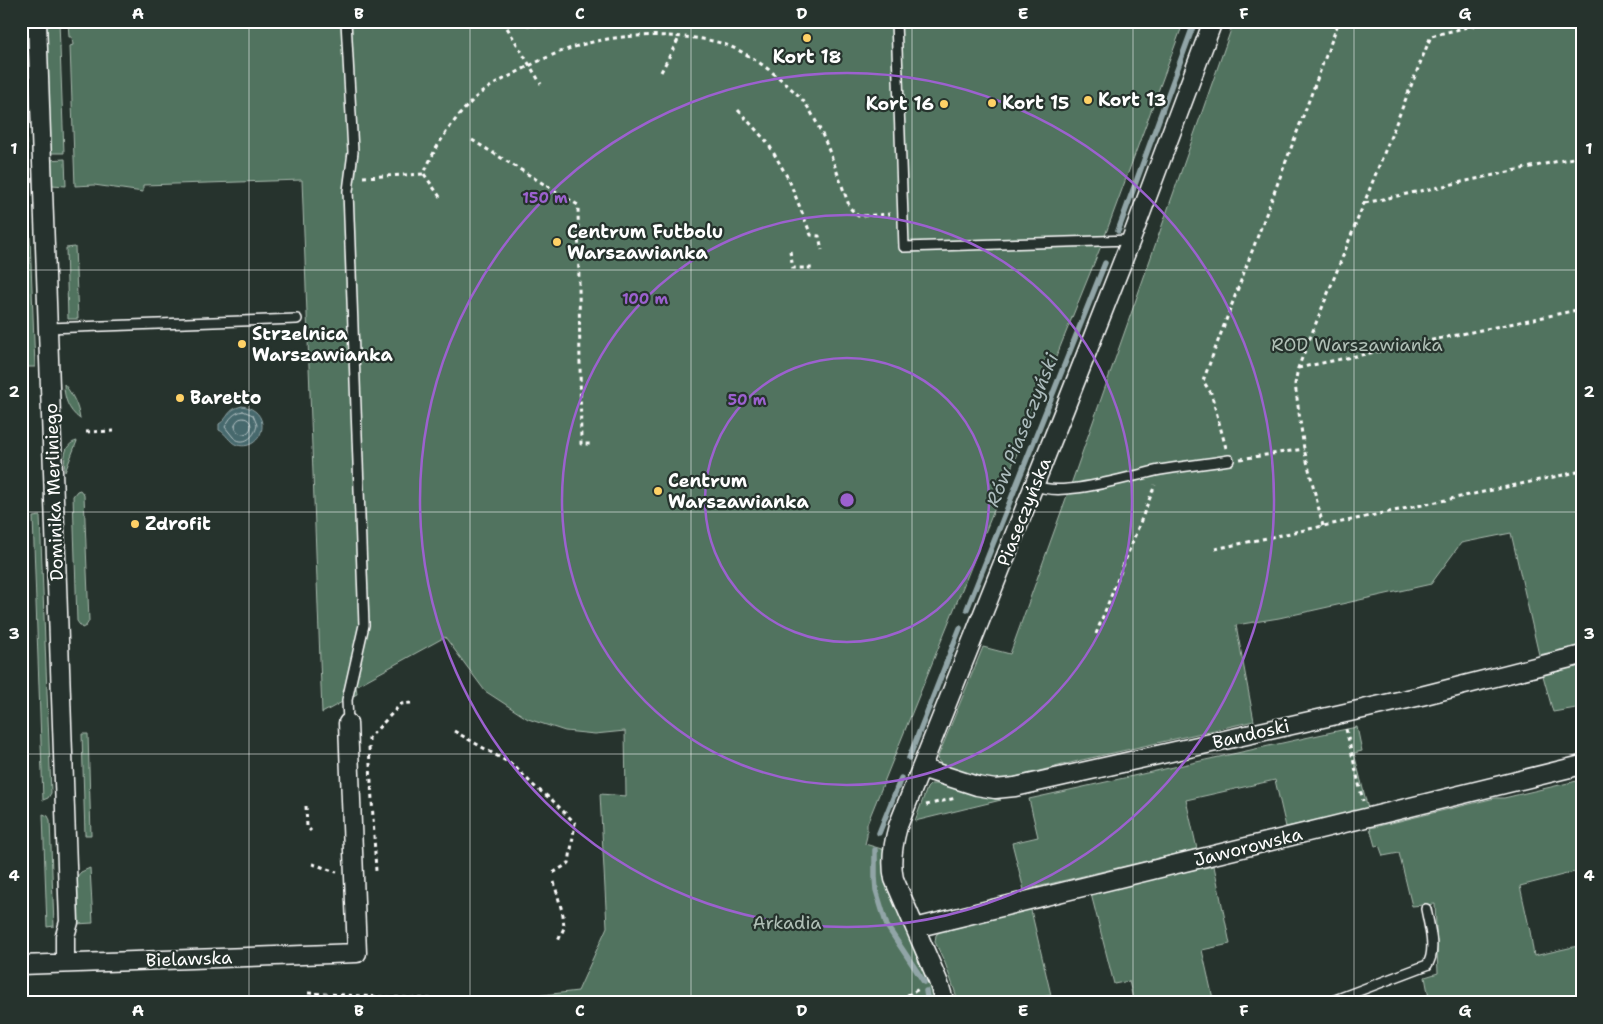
<svg xmlns="http://www.w3.org/2000/svg" width="1603" height="1024" font-family="'Shantell Sans',sans-serif">
	<style>
		.built { fill: #39403d }
		.green { fill: #51735e; stroke: #a8b9ae }
		.water { fill: #47696d; stroke: #91a5a7 }
		.lines { fill: none; stroke-linecap: round; stroke-linejoin: round }
		.shore { stroke: #b5c3c5; stroke-width: 1 }
		.stream { stroke: #91a5a7; stroke-width: 5.5 }
		.lane-casing { stroke: #fff; stroke-width: 12 }
		.street-casing { stroke: #fff; stroke-width: 21 }
		.path { stroke: #fff; stroke-width: 3; stroke-dasharray: 4 4; stroke-linecap: butt }
		.lane { stroke: #26332d; stroke-width: 9 }
		.street { stroke: #26332d; stroke-width: 18 }
		.grid { fill: none; stroke: #fff; stroke-width: 1; stroke-opacity: 0.55 }
		.ring { fill: none; stroke: #9c61cf; stroke-width: 2.5 }
		.poi-dot { fill: #ffd166; stroke: #26332d; stroke-width: 2 }
		.labels { text-anchor: middle; dominant-baseline: central; stroke-width: 4.5; stroke-linejoin: round; paint-order: stroke }
		.poi-label { font-size: 18px; font-weight: bold; fill: #fff; stroke: #26332d; text-anchor: start }
		.park-label { font-size: 18px; fill: #b1c0b7; stroke: #26332d }
		.street-label { font-size: 18px; fill: #fff; stroke: #26332d }
		.water-label { font-size: 19px; font-style: italic; fill: #acbcbd; stroke: #26332d }
		.centre { fill: #9c61cf; stroke: #26332d; stroke-width: 2.5 }
		.ring-label { font-size: 15px; text-anchor: middle; font-weight: bold; fill: #9c61cf; stroke: #26332d; stroke-width: 4.5; stroke-linejoin: round; paint-order: stroke }
		.neatline { fill: none; stroke: #fff; stroke-width: 2 }
		.grid-label { font-size: 16px; text-anchor: middle; font-weight: bold; fill: #fff }
	</style>
	<rect width="100%" height="100%" fill="#26332d"/>
	<filter id="ink" filterUnits="userSpaceOnUse"><feTurbulence type="fractalNoise" baseFrequency=".02" numOctaves="2"/><feDisplacementMap in="SourceGraphic" scale="10" xChannelSelector="R" yChannelSelector="G"/><feConvolveMatrix kernelMatrix="1 2 1 2 8 2 1 2 1" color-interpolation-filters="sRGB"/></filter>
	<g filter="url(#ink)">
		<!-- built -->
		<path class="built" d="M21,486H23L29,673H24L21,662Z"/>
		<!-- green -->
		<path class="green" d="M21,21H23L27,154H21Z
			M44,21H59L64,153H49Z
			M68,21H1184L1103,241L867,824V836L865,844L885,850L932,991L933,1003H491V1001L578,991L607,927L600,794L626,796L625,731L595,734L565,731L528,719L485,691L445,637L356,686L357,694L322,713L302,180L143,185V192L94,185L75,186L70,46L73,45L72,37H69Z
			M1234,21H1582V645L1539,655L1511,533L1461,543L1431,584L1279,618L1236,625L1254,721L1082,760L1004,780L982,779L943,766L937,759L983,647L1010,654L1069,490Z
			M65,159L66,186L52,185L50,183L47,160Z
			M21,161H27L35,367H27Z
			M75,247L78,319H68L66,248Z
			M64,384C73,395 78,405 80,419C68,410 64,398 64,384Z
			M77,441L65,472C64,460 63,444 77,441Z
			M80,490L84,495L89,621L86,626L82,628L77,621L73,496L77,491Z
			M40,516L51,793L48,798L43,800L33,517Z
			M1582,663V707L1553,712L1542,672Z
			M1357,727L1362,751L1354,753L1368,809L1286,827L1275,780L1186,800L1197,849L1024,890L1012,843L1038,837L1029,799L1332,732Z
			M82,734H88L91,835H85Z
			M1581,780L1582,784V870L1520,886L1530,931L1534,956L1582,945V1003H1430L1425,977L1438,973L1435,904L1412,906L1399,853L1383,856L1379,845L1375,846L1370,828L1495,798H1504Z
			M931,784C949,783 957,789 973,794C982,797 992,798 1001,800L915,821L927,788Z
			M43,814L48,816L50,820L54,926L47,927Z
			M1214,866L1230,944L1202,950L1214,1003H1134L1129,981L1114,984L1090,890Z
			M90,868L93,923L76,924L75,879L81,872Z
			M1030,906L1051,995L1015,1003H959L945,963L935,942L936,935L943,929Z"/>
		<!-- water -->
		<path class="water" d="M242,406C275,411 263,452 237,445C229,442 226,433 219,430V424C230,417 226,410 242,406Z"/>
		<g class="lines">
			<!-- shore -->
			<path class="shore" d="M243,411L253,415L257,425C255,437 243,447 233,437C230,434 228,430 225,427C230,418 233,413 243,411Z
				M235 426a8 8 0 1 1 16 0a8 8 0 1 1-16 0Z"/>
			<!-- stream -->
			<path class="stream" d="M1118,231L1195,21
				M967,609L1105,263
				M909,758L960,628
				M879,833L901,778
				M875,850V877L876,890L887,926L924,982
				M926,991L928,1003"/>
			<defs>
				<path id="lane" d="M346,21L353,152L348,191L364,625L347,700L348,723
					M896,21L904,247L1131,240
					M48,328L297,319
					M1035,485C1060,499 1130,476 1160,470C1183,466 1206,464 1229,460
					M1327,1003L1427,965C1437,952 1429,925 1426,909"/>
				<path id="street" d="M37,21L69,922L65,936V963
					M921,768L977,786L995,789L1015,787L1421,696L1582,655
					M915,928L1582,765
					M21,965L357,953L348,723
					M945,1003L938,981L894,879C890,861 893,844 898,826L1065,408L1131,240L1213,21"/>
			</defs>
			<!-- lane casing -->
			<use href="#lane" class="lane-casing"/>
			<!-- street casing -->
			<use href="#street" class="street-casing"/>
			<!-- path -->
			<path class="path" d="M503,21L541,84
				M510,21C529,26 546,29 565,21
				M661,72L680,36
				M738,110L768,143L789,180L811,235L819,236L822,250
				M472,140L578,205L581,444H593
				M363,177L424,174
				M440,197L424,174C435,146 452,121 474,99C484,89 500,81 512,75C564,46 607,33 668,36C686,37 705,38 724,44C752,54 777,75 798,95C820,116 839,179 850,208L858,216L890,214
				M1365,203L1582,156
				M790,251L793,268H813
				M1298,368L1582,309
				M86,432L116,431
				M1226,448L1211,393L1203,381L1339,21
				M1240,459L1304,449
				M1323,526L1304,449L1295,384L1298,368L1431,36L1492,21
				M1215,549L1582,471
				M1096,634L1155,485
				M1346,729L1363,801
				M454,731L513,765L534,786L552,800L575,823L569,863L553,873
				M369,741V738L401,704L411,703
				M369,747L376,871
				M926,805L956,798
				M306,806L307,827L311,831
				M312,864C321,866 328,870 337,872
				M554,882L563,915L564,928L557,943
				M308,993L379,997L381,1003
				M910,994L911,1003
				M379,997L473,1001V1003
				M92,999V1003
				M31,1001V1003
				M893,1003L921,988"/>
			<!-- lane -->
			<use href="#lane" class="lane"/>
			<!-- street -->
			<use href="#street" class="street"/>
		</g>
	</g>
	<!-- grid -->
	<path class="grid" d="M249,21V1003M470,21V1003M691,21V1003M912,21V1003M1133,21V1003M1354,21V1003M21,270H1582M21,512H1582M21,754H1582"/>
	<!-- distance rings -->
	<g class="ring">
		<circle cx="847" cy="500" r="142"/>
		<circle cx="847" cy="500" r="285"/>
		<circle cx="847" cy="500" r="427"/>
	</g>
	<!-- markers -->
	<g class="poi-dot">
		<circle cx="807" cy="38" r="5"/>
		<circle cx="1088" cy="100" r="5"/>
		<circle cx="992" cy="103" r="5"/>
		<circle cx="944" cy="104" r="5"/>
		<circle cx="557" cy="242" r="5"/>
		<circle cx="242" cy="344" r="5"/>
		<circle cx="180" cy="398" r="5"/>
		<circle cx="658" cy="491" r="5"/>
		<circle cx="135" cy="524" r="5"/>
	</g>
	<g class="labels">
		<!-- poi labels -->
		<g class="poi-label">
			<text x="807" y="57" text-anchor="middle">Kort 18</text>
			<text x="1098" y="100">Kort 13</text>
			<text x="1002" y="103">Kort 15</text>
			<text x="934" y="104" text-anchor="end">Kort 16</text>
			<text x="567" y="232">Centrum Futbolu<tspan x="567" dy="21">Warszawianka</tspan></text>
			<text x="252" y="334">Strzelnica<tspan x="252" dy="21">Warszawianka</tspan></text>
			<text x="190" y="398">Baretto</text>
			<text x="668" y="481">Centrum<tspan x="668" dy="21">Warszawianka</tspan></text>
			<text x="145" y="524">Zdrofit</text>
		</g>
		<!-- park labels -->
		<g class="park-label">
			<text x="1357" y="345">ROD Warszawianka</text>
			<text x="787" y="923">Arkadia</text>
		</g>
		<!-- street labels -->
		<g class="street-label">
			<text transform="translate(54 492) rotate(-92)">Dominika Merliniego</text>
			<text transform="translate(1024 512) rotate(-68)">Piaseczyńska</text>
			<text transform="translate(1251 734) rotate(-13)">Bandoski</text>
			<text transform="translate(1248 847) rotate(-14)">Jaworowska</text>
			<text transform="translate(189 959) rotate(-2)">Bielawska</text>
		</g>
		<!-- water labels -->
		<g class="water-label">
			<text transform="translate(1022 430) rotate(-68)">Rów Piaseczyński</text>
		</g>
	</g>
	<circle cx="847" cy="500" r="8" class="centre"/>
	<g class="ring-label">
		<text x="545" y="203">150 m</text>
		<text x="645" y="304">100 m</text>
		<text x="747" y="405">50 m</text>
	</g>
	<!-- margin -->
	<rect width="1603" height="1024" fill="none" stroke="#26332d" stroke-width="55"/>
	<rect x="28" y="28" width="1548" height="968" class="neatline"/>
	<g class="grid-label">
		<text x="138" y="19">A</text>
		<text x="359" y="19">B</text>
		<text x="580" y="19">C</text>
		<text x="802" y="19">D</text>
		<text x="1023" y="19">E</text>
		<text x="1244" y="19">F</text>
		<text x="1465" y="19">G</text>
		<text x="14" y="154">1</text>
		<text x="1589" y="154">1</text>
		<text x="14" y="397">2</text>
		<text x="1589" y="397">2</text>
		<text x="14" y="639">3</text>
		<text x="1589" y="639">3</text>
		<text x="14" y="881">4</text>
		<text x="1589" y="881">4</text>
		<text x="138" y="1016">A</text>
		<text x="359" y="1016">B</text>
		<text x="580" y="1016">C</text>
		<text x="802" y="1016">D</text>
		<text x="1023" y="1016">E</text>
		<text x="1244" y="1016">F</text>
		<text x="1465" y="1016">G</text>
	</g>
</svg>
